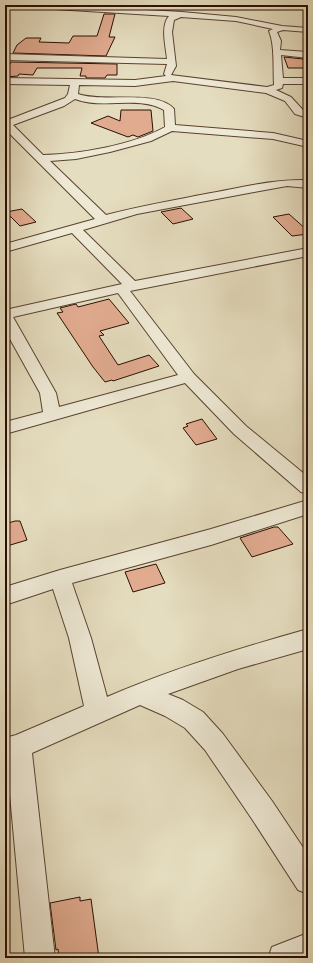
<svg xmlns="http://www.w3.org/2000/svg" width="313" height="963" font-family="'IM FELL French Canon',serif">
	<style>
		.building { fill: #e1ab90; stroke: #2a0f01 }
		.lines { fill: none; stroke-linecap: round; stroke-linejoin: round }
		.street-casing { stroke: #594230; stroke-width: 2 }
		.street { fill: #eee9d5; fill-rule: evenodd }
	</style>
	<rect width="100%" height="100%" fill="#e5ddbf"/>
	<filter id="stains"><feTurbulence type="fractalNoise" baseFrequency=".005" numOctaves="4"/><feColorMatrix values="0 0 0 0 .2 0 0 0 0 .09 0 0 0 0 .02 0 0 0 .5 -.17"/></filter>
	<radialGradient id="worn" r=".72"><stop offset=".6" stop-color="#630" stop-opacity="0"/><stop offset="1" stop-color="#630" stop-opacity=".3"/></radialGradient>
	<!-- building -->
	<path class="building" d="M104,14H115L109,37H115L106,56L13,53L17,45L26,38H41L39,42L69,43L73,36H97Z
		M284,57L303,59L306,68H288Z
		M11,62L117,64V75H107L105,78H86V76H80L82,68H37L33,75L19,74L18,76L5,77V72Z
		M121,110H151L153,131L138,137L133,135L128,137L91,123L108,116L120,121Z
		M181,208L193,219L173,224L161,212Z
		M22,209L36,222L20,226L6,212Z
		M289,214L308,231V234L292,236L273,217Z
		M109,299L129,323L100,331L104,335L99,336L118,365L149,355L159,366L113,381L112,380L105,382L93,367L57,313L63,312L60,308L76,304L78,307Z
		M202,419L217,439L196,445L183,428L188,426L186,424Z
		M15,521H20L27,540L7,546L5,539V524Z
		M274,527H278L293,544L252,557L240,538Z
		M156,564L165,583L133,592L125,572Z
		M80,897V901L91,899L99,958H59L58,949L56,950L50,903Z"/>
	<g class="lines">
		<defs>
			<path id="street" d="M17,5H59L182,12L236,17L282,26L308,28V32L283,30L277,32L281,41L280,50L308,52V58L281,55L283,78H308V84H283L282,88L276,90L291,97L303,110L308,112V118L295,114L285,101L266,93L173,81L135,86L79,85L78,94C103,103 157,89 174,109L175,125L273,133L308,141V147L273,139L172,131L151,141L110,152L76,159L50,161L106,215C140,206 175,200 211,193C243,187 275,179 308,180V188L287,186L254,192L137,214L83,230L135,281L308,248V256L130,291L194,374L246,426L308,477V494L301,492L234,434L185,383L5,434V422L43,412L40,393L5,330V310L122,284L72,233L5,252V244L95,219L5,129V121L65,98L68,94L70,85L5,84V78L135,80L166,76L164,74L167,64L5,60V54L167,59C166,47 160,26 169,16L21,7ZM181,17L236,21L273,29L269,31C275,45 273,68 274,85L267,87L171,75L176,66L172,32L174,20ZM75,99C104,110 137,95 164,110L165,127C133,145 80,154 43,155L13,125L64,106ZM118,293L178,375L59,407L56,393L13,317Z
				M308,500V514L211,545L72,583L91,638L107,697C172,669 240,648 308,629V649L238,669L168,694L183,700L203,712L223,734L272,801L308,855V894L298,890L252,819L205,750L185,728L165,716L140,705L32,753L55,958H25L7,762H5V738L16,735L84,706L69,638L53,589L5,605V587L60,570L211,529Z
				M308,933V958H268L272,947Z"/>
		</defs>
		<!-- street casing -->
		<use href="#street" class="street-casing"/>
		<!-- street -->
		<use href="#street" class="street"/>
	</g>
	<!-- margin -->
	<rect width="313" height="963" fill="none" stroke="#e5ddbf" stroke-width="20"/>
	<rect x="6" y="6" width="301" height="951" fill="none" stroke="#2a0f01" stroke-width="2"/>
	<rect x="10" y="10" width="293" height="943" fill="none" stroke="#2a0f01"/>
	<rect width="100%" height="100%" filter="url(#stains)"/>
	<rect width="100%" height="100%" fill="url(#worn)"/>
</svg>
